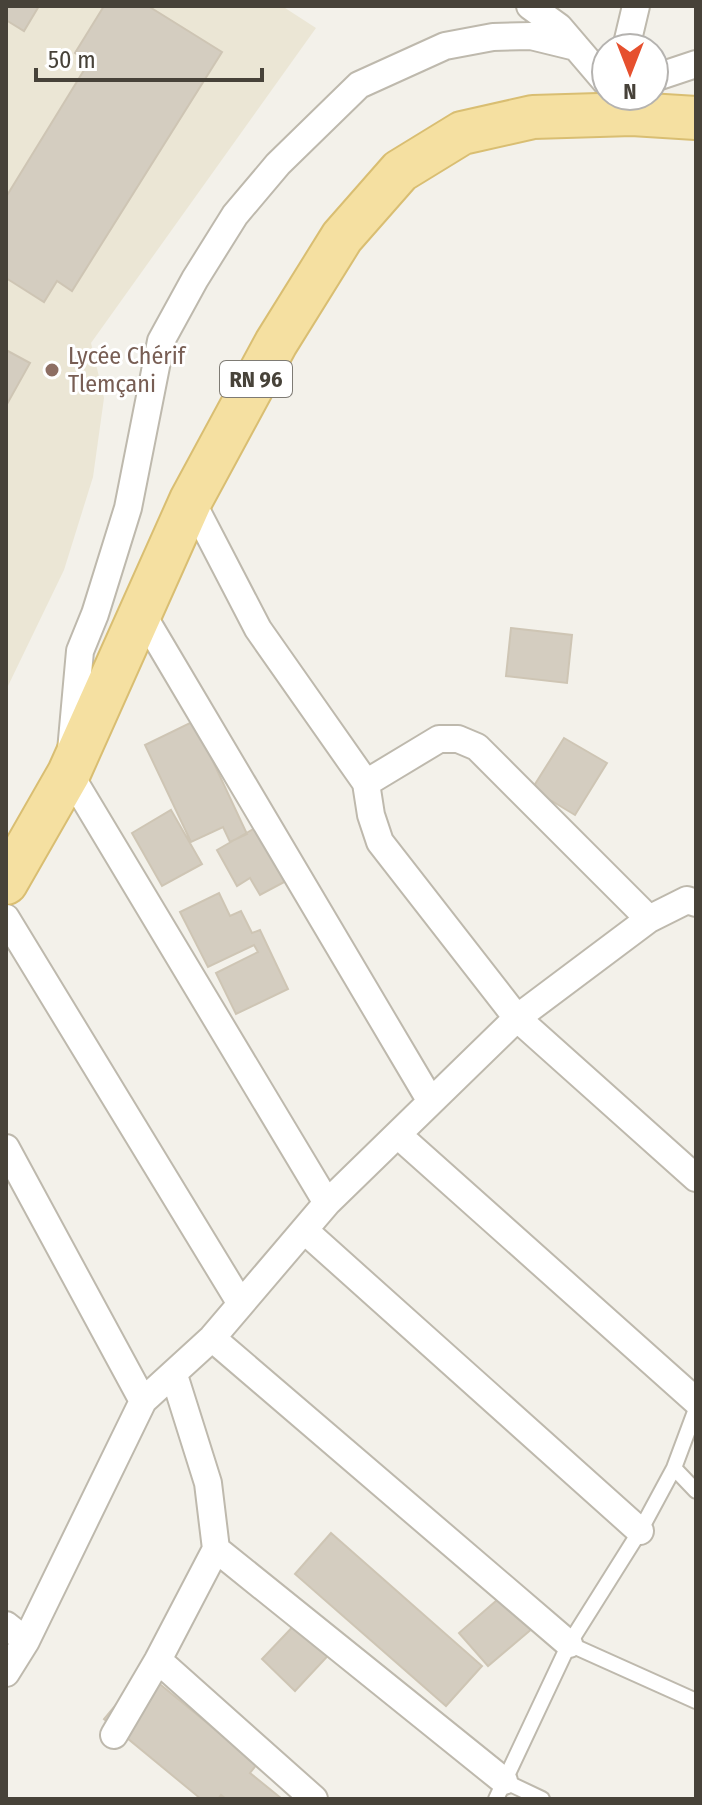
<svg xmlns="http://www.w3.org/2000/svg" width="702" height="1805" font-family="'Fira Sans Condensed',sans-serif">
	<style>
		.education { fill: #ebe6d5 }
		.building { fill: #d4cdc0; stroke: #cec5b4; stroke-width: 2 }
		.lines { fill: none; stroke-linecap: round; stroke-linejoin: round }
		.service-casing { stroke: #beb9ad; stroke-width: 18 }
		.minor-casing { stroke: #beb9ad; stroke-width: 30 }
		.primary-casing { stroke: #d9be72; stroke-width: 46 }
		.service { stroke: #fff; stroke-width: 14 }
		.minor { stroke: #fff; stroke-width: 26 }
		.primary { stroke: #f5e0a1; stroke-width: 42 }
		.education-dot { fill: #8d6e63; stroke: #fff; stroke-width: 3 }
		.labels { text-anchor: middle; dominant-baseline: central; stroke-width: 6; stroke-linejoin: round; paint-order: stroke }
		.shield { fill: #fff; stroke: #7e7b74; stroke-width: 2 }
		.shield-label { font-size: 22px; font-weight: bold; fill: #474239 }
		.education-label { font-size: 24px; fill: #785e54; stroke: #fff; text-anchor: start }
	</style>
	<rect width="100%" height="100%" fill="#f3f1ea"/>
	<!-- education -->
	<path class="education" d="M6,6H282L316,28L91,343L104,398L93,477L64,570L7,688Z"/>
	<!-- building -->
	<path class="building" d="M6,6H39L24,31L6,20Z
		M104,6H148L222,52L72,291L57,281L44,302L6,278V197L89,62L75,53Z
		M6,350L30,363L6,406Z
		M511,628L572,635L567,683L506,676Z
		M194,721L247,834L230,842L223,827L191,842L145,745Z
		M564,738L607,763L575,815L532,789Z
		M171,810L202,864L162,886L132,833Z
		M255,828L286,881L260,895L250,878L237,886L217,850Z
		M219,893L230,916L241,911L252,933L260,930L288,989L236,1014L216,973L258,952L254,945L208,967L180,912Z
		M331,1533L482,1666L446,1706L295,1574Z
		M504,1594L533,1628L488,1666L459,1633Z
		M303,1616L336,1647L295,1691L262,1659Z
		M144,1671L224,1737L229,1732L261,1759L250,1773L282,1799H226L221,1795L218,1799H201L104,1719Z"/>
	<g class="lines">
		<defs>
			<path id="service" d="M674,1468L696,1491
				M569,1644L696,1701
				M504,1781L542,1799
				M496,1799L569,1644L640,1531L674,1468L696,1409"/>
			<path id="minor" d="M530,6L559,27L606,82
				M626,48L636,6
				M654,78L696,64
				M191,500L258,629L366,783L371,815L380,842L517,1018L696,1178
				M141,612L430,1100
				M366,783L439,739H458L477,747L649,919
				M6,918L241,1304
				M398,1135L696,1401
				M6,1148L143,1401
				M327,1203L69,773L80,651L95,614L128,508L161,341L195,279L235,215L278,164L359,85L445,46L493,37L531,36L576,47
				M304,1230L640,1531
				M212,1338L569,1644
				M216,1549L504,1781
				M6,1625L26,1641
				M158,1660L314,1799
				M6,1673L26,1641L143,1401L212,1338L327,1203L517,1018L649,919L687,900L696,903
				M114,1735L158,1660L216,1549L208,1483L174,1375"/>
			<path id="primary" d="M6,883L69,773L191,500L276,343L342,237L400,171L462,133L533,117L632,114L696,118"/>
		</defs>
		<!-- service casing -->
		<use href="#service" class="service-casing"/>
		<!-- minor casing -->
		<use href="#minor" class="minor-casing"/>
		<!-- primary casing -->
		<use href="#primary" class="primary-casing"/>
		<!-- service -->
		<use href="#service" class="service"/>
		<!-- minor -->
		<use href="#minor" class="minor"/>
		<!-- primary -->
		<use href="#primary" class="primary"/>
	</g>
	<!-- markers -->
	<circle class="education-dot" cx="52" cy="370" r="8"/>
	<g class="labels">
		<!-- shield labels -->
		<rect class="shield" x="220" y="361" width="72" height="36" rx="6"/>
		<g class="shield-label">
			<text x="256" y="379">RN 96</text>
		</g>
		<!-- education labels -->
		<g class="education-label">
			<text x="68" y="356">Lycée Chérif<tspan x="68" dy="28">Tlemçani</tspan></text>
		</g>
	</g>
	<!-- border -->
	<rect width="702" height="1805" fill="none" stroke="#474239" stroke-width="16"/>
	<!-- north arrow -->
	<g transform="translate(630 72) rotate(180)"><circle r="38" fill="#ffffff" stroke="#b5b3b0" stroke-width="2"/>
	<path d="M0-6L14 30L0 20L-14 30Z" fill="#e6502e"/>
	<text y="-12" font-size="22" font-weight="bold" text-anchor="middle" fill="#474239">N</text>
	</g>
	<!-- scale -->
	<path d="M36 68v12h226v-12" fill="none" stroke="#474239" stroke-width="4"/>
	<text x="48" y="68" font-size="24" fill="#474239" stroke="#ffffff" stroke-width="6" paint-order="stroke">50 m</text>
</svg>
